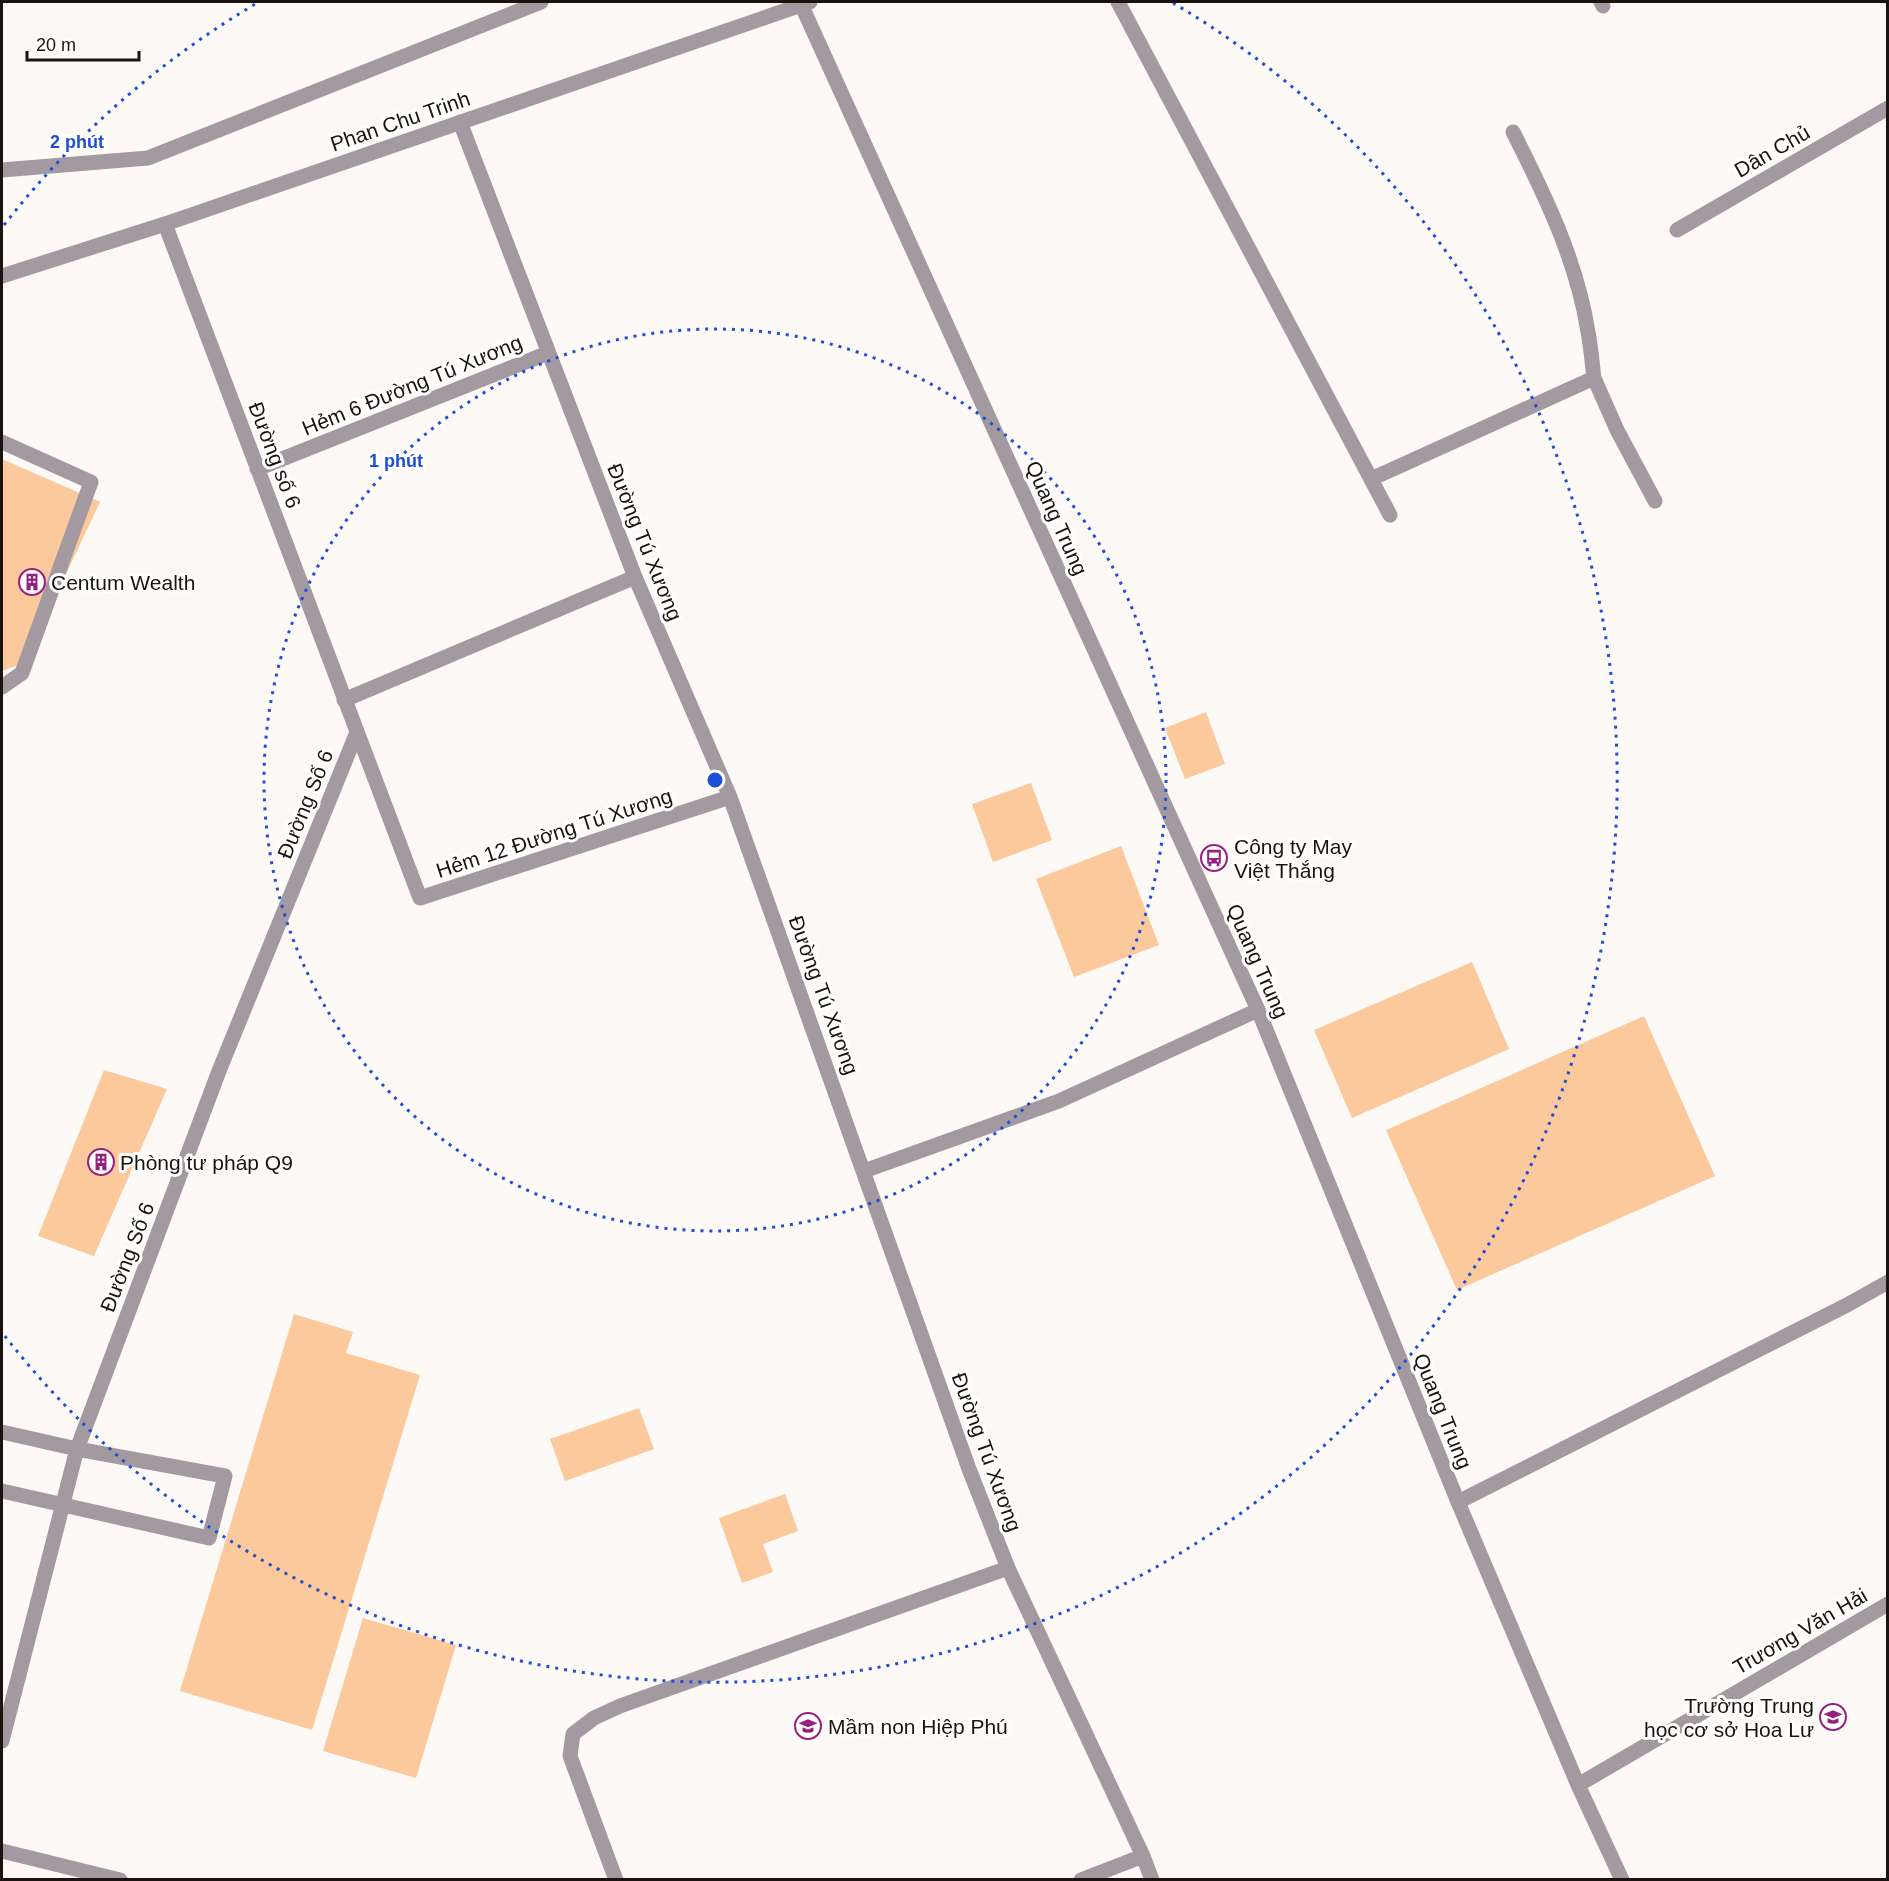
<svg xmlns="http://www.w3.org/2000/svg" width="1889" height="1881" font-family="Arial,sans-serif">
	<style>
		.building { fill: #fbc99b }
		.lines { fill: none; stroke-linecap: round; stroke-linejoin: round }
		.service { stroke: #a39aa1; stroke-width: 15 }
		.minor { stroke: #a39aa1; stroke-width: 15 }
		.tertiary { stroke: #a39aa1; stroke-width: 15 }
		.ring { fill: none; stroke: #1d4ed8; stroke-width: 3; stroke-dasharray: 3 6 }
		.labels { text-anchor: middle; dominant-baseline: central; stroke-width: 6; stroke-linejoin: round; paint-order: stroke }
		.street-label { font-size: 21px; fill: #1a140e; stroke: #fff }
		.poi-label { font-size: 21px; fill: #1a140e; stroke: #fff; text-anchor: start }
		.centre { fill: #1d4ed8; stroke: #fff; stroke-width: 3 }
		.ring-label { font-size: 18px; text-anchor: middle; font-weight: bold; fill: #1d4ed8; stroke: #fff; stroke-width: 6; stroke-linejoin: round; paint-order: stroke }
	</style>
	<rect width="100%" height="100%" fill="#fdf9f6"/>
	<!-- building -->
	<path class="building" d="M2,459L100,502L24,663L2,671Z
		M1206,712L1225,764L1185,779L1165,728Z
		M1031,783L1052,840L993,862L972,804Z
		M1121,846L1159,945L1074,977L1036,879Z
		M1472,962L1509,1049L1352,1118L1314,1030Z
		M1644,1016L1715,1176L1457,1290L1386,1130Z
		M104,1070L167,1089L94,1256L38,1236Z
		M294,1314L353,1332L346,1353L420,1375L312,1730L180,1691Z
		M639,1408L654,1449L565,1481L550,1439Z
		M785,1494L798,1531L763,1544L773,1572L742,1583L719,1518Z
		M363,1618L456,1645L416,1778L323,1751Z"/>
	<g class="lines">
		<!-- service -->
		<path class="service" d="M2,170L148,158L541,2
			M2,442L91,482L22,673L2,687"/>
		<!-- minor -->
		<path class="minor" d="M1118,2L1390,515
			M1601,2L1603,6
			M460,122L635,577L730,797L969,1469L1008,1568L1143,1856L1152,1880
			M1513,132C1545,195 1577,261 1588,332C1591,347 1592,363 1594,378
			M165,224L420,898L730,797
			M1677,230L1888,108
			M257,469L548,353
			M1371,479L1594,378L1617,430L1655,501
			M344,700L635,577
			M864,1171L1059,1101L1258,1010
			M2,1432L77,1449L225,1476L209,1538L2,1491
			M1458,1502L1847,1305L1888,1282
			M2,1741L77,1449L219,1071L357,732
			M2,1851L120,1880
			M616,1880L570,1756L573,1734L594,1718L620,1706L1008,1568
			M1081,1880L1143,1856"/>
		<!-- tertiary -->
		<path class="tertiary" d="M800,2L1258,1010L1458,1502L1578,1785L1622,1880
			M2,276L165,224L810,2
			M1578,1785L1888,1604"/>
	</g>
	<!-- distance rings -->
	<g class="ring">
		<circle cx="715" cy="780" r="451"/>
		<path d="M4 225A902 902 0 0 1 257 3M1173 3A902 902 0 1 1 4 1335"/>
	</g>
	<!-- icons -->
	<defs>
		<symbol id="building-ring" viewBox="-11 -11 22 22"><circle r="9.5" fill="#fff" stroke="#95207e" stroke-width="1.5"/><path d="M-4-6H4V6H1V3H-1V6H-4ZM-2.5-4.3h1.7v1.8h-1.7ZM.8-4.3h1.7v1.8H.8ZM-2.5-1h1.7V.8h-1.7ZM.8-1h1.7V.8H.8Z" fill="#95207e"/></symbol>
		<symbol id="bus-ring" viewBox="-11 -11 22 22"><circle r="9.5" fill="#fff" stroke="#95207e" stroke-width="1.5"/><path d="M-5-6H5V4H4V6H2V4H-2V6H-4V4H-5ZM-3.5-4V0h7V-4ZM-3.5 1.2v1.5H-2V1.2ZM2 1.2v1.5H3.5V1.2Z" fill="#95207e"/></symbol>
		<symbol id="school-ring" viewBox="-11 -11 22 22"><circle r="9.5" fill="#fff" stroke="#95207e" stroke-width="1.5"/><path d="M0-5L7-2L0 1L-7-2ZM-4 1L0 2.5L4 1V4Q0 6-4 4Z" fill="#95207e"/></symbol>
	</defs>
	<g fill-rule="evenodd">
		<use href="#building-ring" x="17" y="567" width="30" height="30"/>
		<use href="#bus-ring" x="1199" y="843" width="30" height="30"/>
		<use href="#building-ring" x="86" y="1147" width="30" height="30"/>
		<use href="#school-ring" x="1818" y="1702" width="30" height="30"/>
		<use href="#school-ring" x="793" y="1711" width="30" height="30"/>
	</g>
	<g class="labels">
		<!-- street labels -->
		<g class="street-label">
			<text transform="translate(400 121) rotate(-19)">Phan Chu Trinh</text>
			<text transform="translate(1772 151) rotate(-30)">Dân Chủ</text>
			<text transform="translate(412 385) rotate(-22)">Hẻm 6 Đường Tú Xương</text>
			<text transform="translate(275 455) rotate(69)">Đường số 6</text>
			<text transform="translate(1057 518) rotate(66)">Quang Trung</text>
			<text transform="translate(645 542) rotate(68)">Đường Tú Xương</text>
			<text transform="translate(305 804) rotate(-68)">Đường Số 6</text>
			<text transform="translate(554 833) rotate(-18)">Hẻm 12 Đường Tú Xương</text>
			<text transform="translate(1258 961) rotate(66)">Quang Trung</text>
			<text transform="translate(824 995) rotate(70)">Đường Tú Xương</text>
			<text transform="translate(127 1257) rotate(-69)">Đường Số 6</text>
			<text transform="translate(1443 1411) rotate(68)">Quang Trung</text>
			<text transform="translate(987 1452) rotate(70)">Đường Tú Xương</text>
			<text transform="translate(1800 1631) rotate(-30)">Trương Văn Hải</text>
		</g>
		<!-- poi labels -->
		<g class="poi-label">
			<text x="51" y="582">Centum Wealth</text>
			<text x="1234" y="846">Công ty May<tspan x="1234" dy="24">Việt Thắng</tspan></text>
			<text x="120" y="1162">Phòng tư pháp Q9</text>
			<text x="1814" y="1705" text-anchor="end">Trường Trung<tspan x="1814" dy="24">học cơ sở Hoa Lư</tspan></text>
			<text x="828" y="1726">Mầm non Hiệp Phú</text>
		</g>
	</g>
	<circle cx="715" cy="780" r="9" class="centre"/>
	<g class="ring-label">
		<text x="77" y="148">2 phút</text>
		<text x="396" y="467">1 phút</text>
	</g>
	<!-- border -->
	<rect width="1889" height="1881" fill="none" stroke="#1a140e" stroke-width="6"/>
	<!-- scale -->
	<path d="M27 51v9h112v-9" fill="none" stroke="#1a140e" stroke-width="3"/>
	<text x="36" y="51" font-size="18" fill="#1a140e" stroke="#ffffff" stroke-width="4.5" paint-order="stroke">20 m</text>
</svg>
